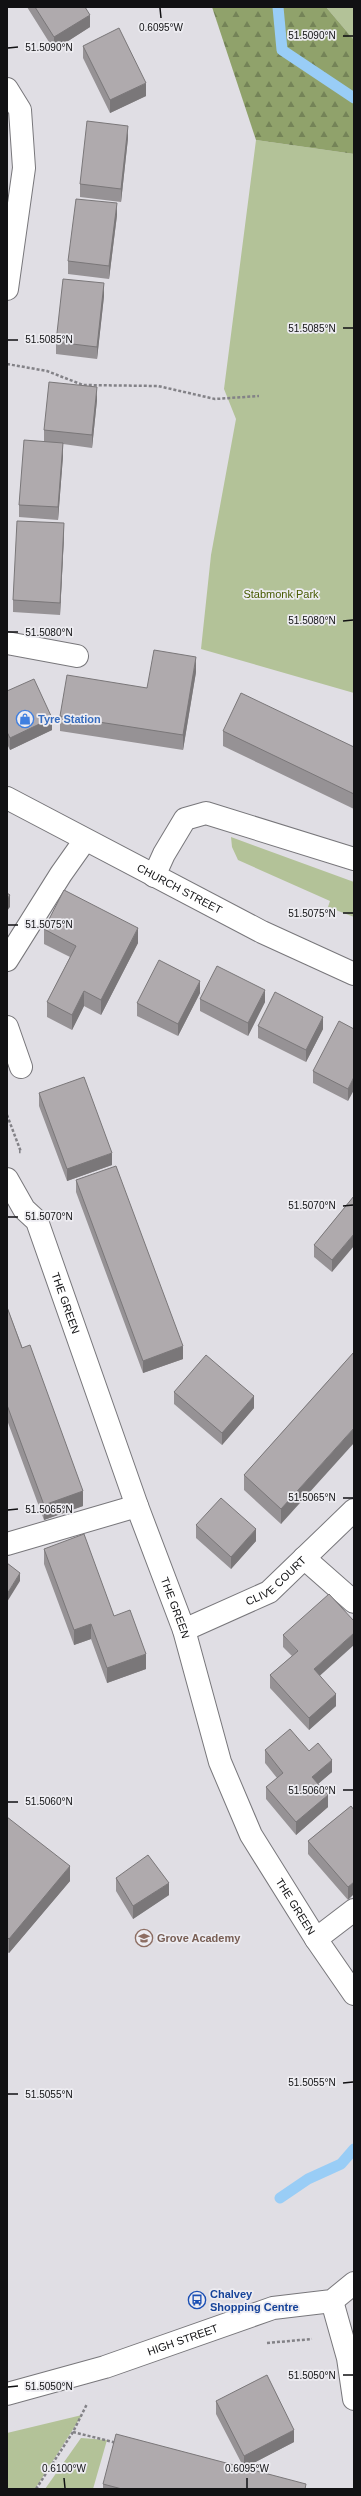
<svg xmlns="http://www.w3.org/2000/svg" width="361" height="2496" font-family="Helvetica,sans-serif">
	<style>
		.green { fill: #b3c298 }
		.forest { fill: url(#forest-firs) }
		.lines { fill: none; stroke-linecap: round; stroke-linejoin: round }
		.stream { stroke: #99cdf6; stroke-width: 11 }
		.minor-casing { stroke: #78777b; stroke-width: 24 }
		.path { stroke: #838287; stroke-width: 2.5; stroke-dasharray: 3 2; stroke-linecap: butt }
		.minor { stroke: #fff; stroke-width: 22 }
		.wall { fill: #969295 }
		.shaded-wall { fill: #7a7779 }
		.building { fill: #afaaad; stroke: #7a7779 }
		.ticks { fill: none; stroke: #111113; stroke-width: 1.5 }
		.labels { text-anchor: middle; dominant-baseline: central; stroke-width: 3.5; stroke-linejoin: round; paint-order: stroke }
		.park-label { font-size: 11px; fill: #475a00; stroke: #edecf1 }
		.shop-label { font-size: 11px; font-weight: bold; fill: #366cbe; stroke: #edecf1; text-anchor: start }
		.street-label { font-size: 11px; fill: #111113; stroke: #edecf1 }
		.education-label { font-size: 11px; font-weight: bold; fill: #785e54; stroke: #edecf1; text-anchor: start }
		.transit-label { font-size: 11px; font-weight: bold; fill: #164399; stroke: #edecf1; text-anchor: start }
		.ticks-label { font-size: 10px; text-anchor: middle; fill: #111113; stroke: #edecf1; stroke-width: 3.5; stroke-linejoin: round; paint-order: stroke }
	</style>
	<defs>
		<pattern id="forest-firs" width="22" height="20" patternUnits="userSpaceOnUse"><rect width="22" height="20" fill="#90a26b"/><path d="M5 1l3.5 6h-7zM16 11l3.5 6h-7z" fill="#748357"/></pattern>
	</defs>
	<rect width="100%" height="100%" fill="#e0dee4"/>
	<!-- green -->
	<path class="green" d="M326,7H354V40Z
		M256,140L354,154V693L201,649L211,555L236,419L224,389Z
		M231,837L354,882V917L328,907L330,901L238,860L232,847Z
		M82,2415L35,2489H7V2433Z
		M81,2438L107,2440L93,2489H45Z"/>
	<!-- forest -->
	<path class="forest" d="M212,7H326L354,40V154L256,140Z"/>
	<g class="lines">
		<!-- stream -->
		<path class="stream" d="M278,7L282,50L354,98
			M280,2198L308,2179L341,2164L354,2149"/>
		<defs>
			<g id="minor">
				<path d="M7,89L20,110L24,168L7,289"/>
				<path d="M7,643L77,656"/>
				<path id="s1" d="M7,798L262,932L354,974"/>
				<path d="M154,876L164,854L185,819L206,813L354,859"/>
				<path d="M7,960L61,874L85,840"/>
				<path d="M7,1027L21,1067"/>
				<path id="s2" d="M7,1179L24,1209L37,1221L137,1506L184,1630L220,1762L251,1835L316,1939L354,1994"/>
				<path d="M7,1544L137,1506"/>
				<path d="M304,1558L354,1602"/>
				<path id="s3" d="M184,1630L269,1592L354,1510"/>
				<path d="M316,1939L354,1910"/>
				<path d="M332,2301L348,2358L354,2399"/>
				<path id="s4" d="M7,2394L105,2367L273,2308L332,2301L354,2283"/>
			</g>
		</defs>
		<!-- minor casing -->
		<use href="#minor" class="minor-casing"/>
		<!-- path -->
		<path class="path" d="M7,364L47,371L83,385L158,386L215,399L259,396
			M7,1115L21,1152H19
			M267,2343L312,2339
			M73,2432L117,2443
			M36,2489L73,2432L87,2404"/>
		<!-- minor -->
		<use href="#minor" class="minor"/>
	</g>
	<!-- wall -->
	<path class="wall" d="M27,7H85L90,27L54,50Z
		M83,46L146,96L110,113L83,58Z
		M128,138L121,202L80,197V184Z
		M117,215L109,279L68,274V261Z
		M104,296L97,359L56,354V342Z
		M97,400L92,448L63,444V456L58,520L19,517V505L44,442V430Z
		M64,536L60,615L13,612V600Z
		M196,672L183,750L60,731V716Z
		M7,691L52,730L10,750L7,744Z
		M223,731L354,747V809L223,746Z
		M44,929L138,943L101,1015L84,1006L72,1030L47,1017V1002L70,957L44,944Z
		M200,993L178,1036L137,1016V1003Z
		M200,999L265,1002L248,1036L200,1011Z
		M258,1026L323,1029L306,1062L258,1038Z
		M354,1029L348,1101L313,1083V1071Z
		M39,1093L112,1165L67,1181L39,1106Z
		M76,1180L183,1359L143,1373L76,1192Z
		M354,1196L332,1272L314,1257V1245Z
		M7,1307L83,1506L44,1520L7,1420Z
		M354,1352L281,1524L244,1490V1475Z
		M174,1392L254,1408L222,1445L174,1404Z
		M196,1525L256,1541L231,1569L196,1538Z
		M44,1549L114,1616L146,1669L107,1683L91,1639L74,1645L44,1564Z
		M283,1635L320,1676L336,1706L309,1730L270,1688V1675L292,1656L283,1647Z
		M265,1750L309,1751L332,1772L318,1784L328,1807L296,1835L266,1799V1787L277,1778L265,1763Z
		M351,1806L348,1900L308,1854V1841Z
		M7,1817L70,1881L9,1953L7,1952Z
		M116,1878L169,1895L133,1919L116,1891Z
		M216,2401L294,2442L244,2468L306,2489H103V2484L244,2468L216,2414Z"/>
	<!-- shaded-wall -->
	<path class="shaded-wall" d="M90,15V27L54,50V37Z
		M146,83V96L110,113V100Z
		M128,126V138L121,202V189Z
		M117,203V215L109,279V266Z
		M104,283V296L97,359V347Z
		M97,387V400L92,448V435Z
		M63,443V456L58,520V507Z
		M64,523V536L60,615V603Z
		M196,657V672L183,750V735Z
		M52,718V730L10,750V738Z
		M10,895V907L7,911V899Z
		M138,928V943L101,1015V1000Z
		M200,981V993L178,1036V1024Z
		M265,990V1002L248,1036V1023Z
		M84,991V1006L72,1030V1015Z
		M323,1017V1029L306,1062V1050Z
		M354,1077V1090L348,1101V1089Z
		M112,1153V1165L67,1181V1169Z
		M354,1234V1246L332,1272V1260Z
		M183,1346V1359L143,1373V1361Z
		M254,1396V1408L222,1445V1433Z
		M354,1428V1443L281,1524V1509Z
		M83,1491V1506L44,1520V1505Z
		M256,1529V1541L231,1569V1557Z
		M20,1573V1581L7,1602V1594Z
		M91,1624V1639L74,1645V1630Z
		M354,1633V1645L314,1681V1669Z
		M146,1654V1669L107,1683V1668Z
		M336,1694V1706L309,1730V1718Z
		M332,1760V1772L312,1789V1777Z
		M328,1795V1807L296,1835V1822Z
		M70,1866V1881L9,1953V1939Z
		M354,1882V1894L348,1900V1887Z
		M169,1883V1895L133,1919V1906Z
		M294,2430V2442L244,2468V2456Z"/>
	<!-- building -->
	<path class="building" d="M35,7H85L90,15L54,37Z
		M119,28L146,83L110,100L83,46Z
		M87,121L128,126L121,189L80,184Z
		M76,199L117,203L109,266L68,261Z
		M63,279L104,283L97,347L56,342Z
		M49,382L97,387L92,435L44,430Z
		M24,440L63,443L58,507L19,505Z
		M17,521L64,523L60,603L13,600Z
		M154,650L196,657L183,735L60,716L67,675L147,688Z
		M34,679L52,718L10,738L7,732V691Z
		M241,693L354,747V794L223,731Z
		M64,890L138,928L101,1000L84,991L72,1015L47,1002L76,946L44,929Z
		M7,893L10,895L7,899Z
		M159,960L200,981L178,1024L137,1003Z
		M217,966L265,990L248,1023L200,999Z
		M275,992L323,1017L306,1050L258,1026Z
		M339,1021L354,1029V1077L348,1089L313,1071Z
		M84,1077L112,1153L67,1169L39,1093Z
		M116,1166L183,1346L143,1361L76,1180Z
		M354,1196V1234L332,1260L314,1245Z
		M7,1307L22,1348L30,1345L83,1491L44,1505L7,1405Z
		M354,1352V1428L281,1509L244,1475Z
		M206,1355L254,1396L222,1433L174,1392Z
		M221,1498L256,1529L231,1557L196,1525Z
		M84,1534L114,1616L130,1610L146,1654L107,1668L91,1624L74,1630L44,1549Z
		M7,1563L20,1573L7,1594Z
		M329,1594L354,1621V1633L314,1669L336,1694L309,1718L270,1675L298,1651L283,1635Z
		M290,1729L309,1751L318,1743L332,1760L312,1777L328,1795L296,1822L266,1787L283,1773L265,1750Z
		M351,1806L354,1810V1882L348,1887L308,1841Z
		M7,1817L70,1866L9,1939L7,1937Z
		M148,1855L169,1883L133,1906L116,1878Z
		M267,2375L294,2430L244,2456L216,2401Z
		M116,2434L306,2484L305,2489H122L103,2484Z"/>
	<!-- ticks -->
	<path class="ticks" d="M160,8L161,18M343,36H353M8,48L18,47M343,328H353M8,340H18M343,621L353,620M8,632H18M343,913H353M8,925H18M343,1206L353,1205M8,1217H18M343,1498H353M8,1510L18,1509M343,1790H353M8,1802H18M343,2083L353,2082M8,2094H18M343,2375H353M8,2387L18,2386M64,2478L65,2488M247,2478V2488"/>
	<!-- icons -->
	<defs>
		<symbol id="shop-ring" viewBox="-11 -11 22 22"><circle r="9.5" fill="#edecf1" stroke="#3f7fe0" stroke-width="1.5"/><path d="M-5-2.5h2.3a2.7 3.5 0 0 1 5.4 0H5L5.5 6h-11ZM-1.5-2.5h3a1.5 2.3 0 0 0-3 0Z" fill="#3f7fe0"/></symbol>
		<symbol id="school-ring" viewBox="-11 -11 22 22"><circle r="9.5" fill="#edecf1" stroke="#8d6e63" stroke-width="1.5"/><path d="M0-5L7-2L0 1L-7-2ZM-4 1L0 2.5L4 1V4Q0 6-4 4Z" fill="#8d6e63"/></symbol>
		<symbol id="bus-ring" viewBox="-11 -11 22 22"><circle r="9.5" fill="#edecf1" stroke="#1a4fb4" stroke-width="1.5"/><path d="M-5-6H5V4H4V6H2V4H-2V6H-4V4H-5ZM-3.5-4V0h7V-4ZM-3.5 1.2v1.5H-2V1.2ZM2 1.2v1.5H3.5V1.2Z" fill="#1a4fb4"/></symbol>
	</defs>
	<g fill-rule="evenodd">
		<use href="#shop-ring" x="15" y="709" width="20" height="20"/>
		<use href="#school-ring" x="134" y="1928" width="20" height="20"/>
		<use href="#bus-ring" x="187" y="2290" width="20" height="20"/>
	</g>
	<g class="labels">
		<!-- park labels -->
		<g class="park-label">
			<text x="281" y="594">Stabmonk Park</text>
		</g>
		<!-- shop labels -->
		<g class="shop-label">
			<text x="38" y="719">Tyre Station</text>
		</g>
		<!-- street labels -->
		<g class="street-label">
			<text stroke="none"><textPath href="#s1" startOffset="195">CHURCH STREET</textPath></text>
			<text stroke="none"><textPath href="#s2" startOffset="139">THE GREEN</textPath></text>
			<text stroke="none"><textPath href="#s3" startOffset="105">CLIVE COURT</textPath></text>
			<text stroke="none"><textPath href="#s2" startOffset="463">THE GREEN</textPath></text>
			<text stroke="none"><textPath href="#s2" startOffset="787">THE GREEN</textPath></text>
			<text stroke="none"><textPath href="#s4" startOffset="184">HIGH STREET</textPath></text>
		</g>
		<!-- education labels -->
		<g class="education-label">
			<text x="157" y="1938">Grove Academy</text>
		</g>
		<!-- transit labels -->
		<g class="transit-label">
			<text x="210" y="2294">Chalvey<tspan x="210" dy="13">Shopping Centre</tspan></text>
		</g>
	</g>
	<g class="ticks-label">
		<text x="161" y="31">0.6095°W</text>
		<text x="312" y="39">51.5090°N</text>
		<text x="49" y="51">51.5090°N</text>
		<text x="312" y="332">51.5085°N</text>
		<text x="49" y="343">51.5085°N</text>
		<text x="312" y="624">51.5080°N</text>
		<text x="49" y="636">51.5080°N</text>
		<text x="312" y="917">51.5075°N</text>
		<text x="49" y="928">51.5075°N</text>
		<text x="312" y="1209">51.5070°N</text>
		<text x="49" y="1220">51.5070°N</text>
		<text x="312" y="1501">51.5065°N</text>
		<text x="49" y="1513">51.5065°N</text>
		<text x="312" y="1794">51.5060°N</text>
		<text x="49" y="1805">51.5060°N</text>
		<text x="312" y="2086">51.5055°N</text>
		<text x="49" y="2098">51.5055°N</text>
		<text x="312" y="2379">51.5050°N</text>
		<text x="49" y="2390">51.5050°N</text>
		<text x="64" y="2472">0.6100°W</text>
		<text x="247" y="2472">0.6095°W</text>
	</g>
	<!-- border -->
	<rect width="361" height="2496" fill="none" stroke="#111113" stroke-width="16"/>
</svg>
